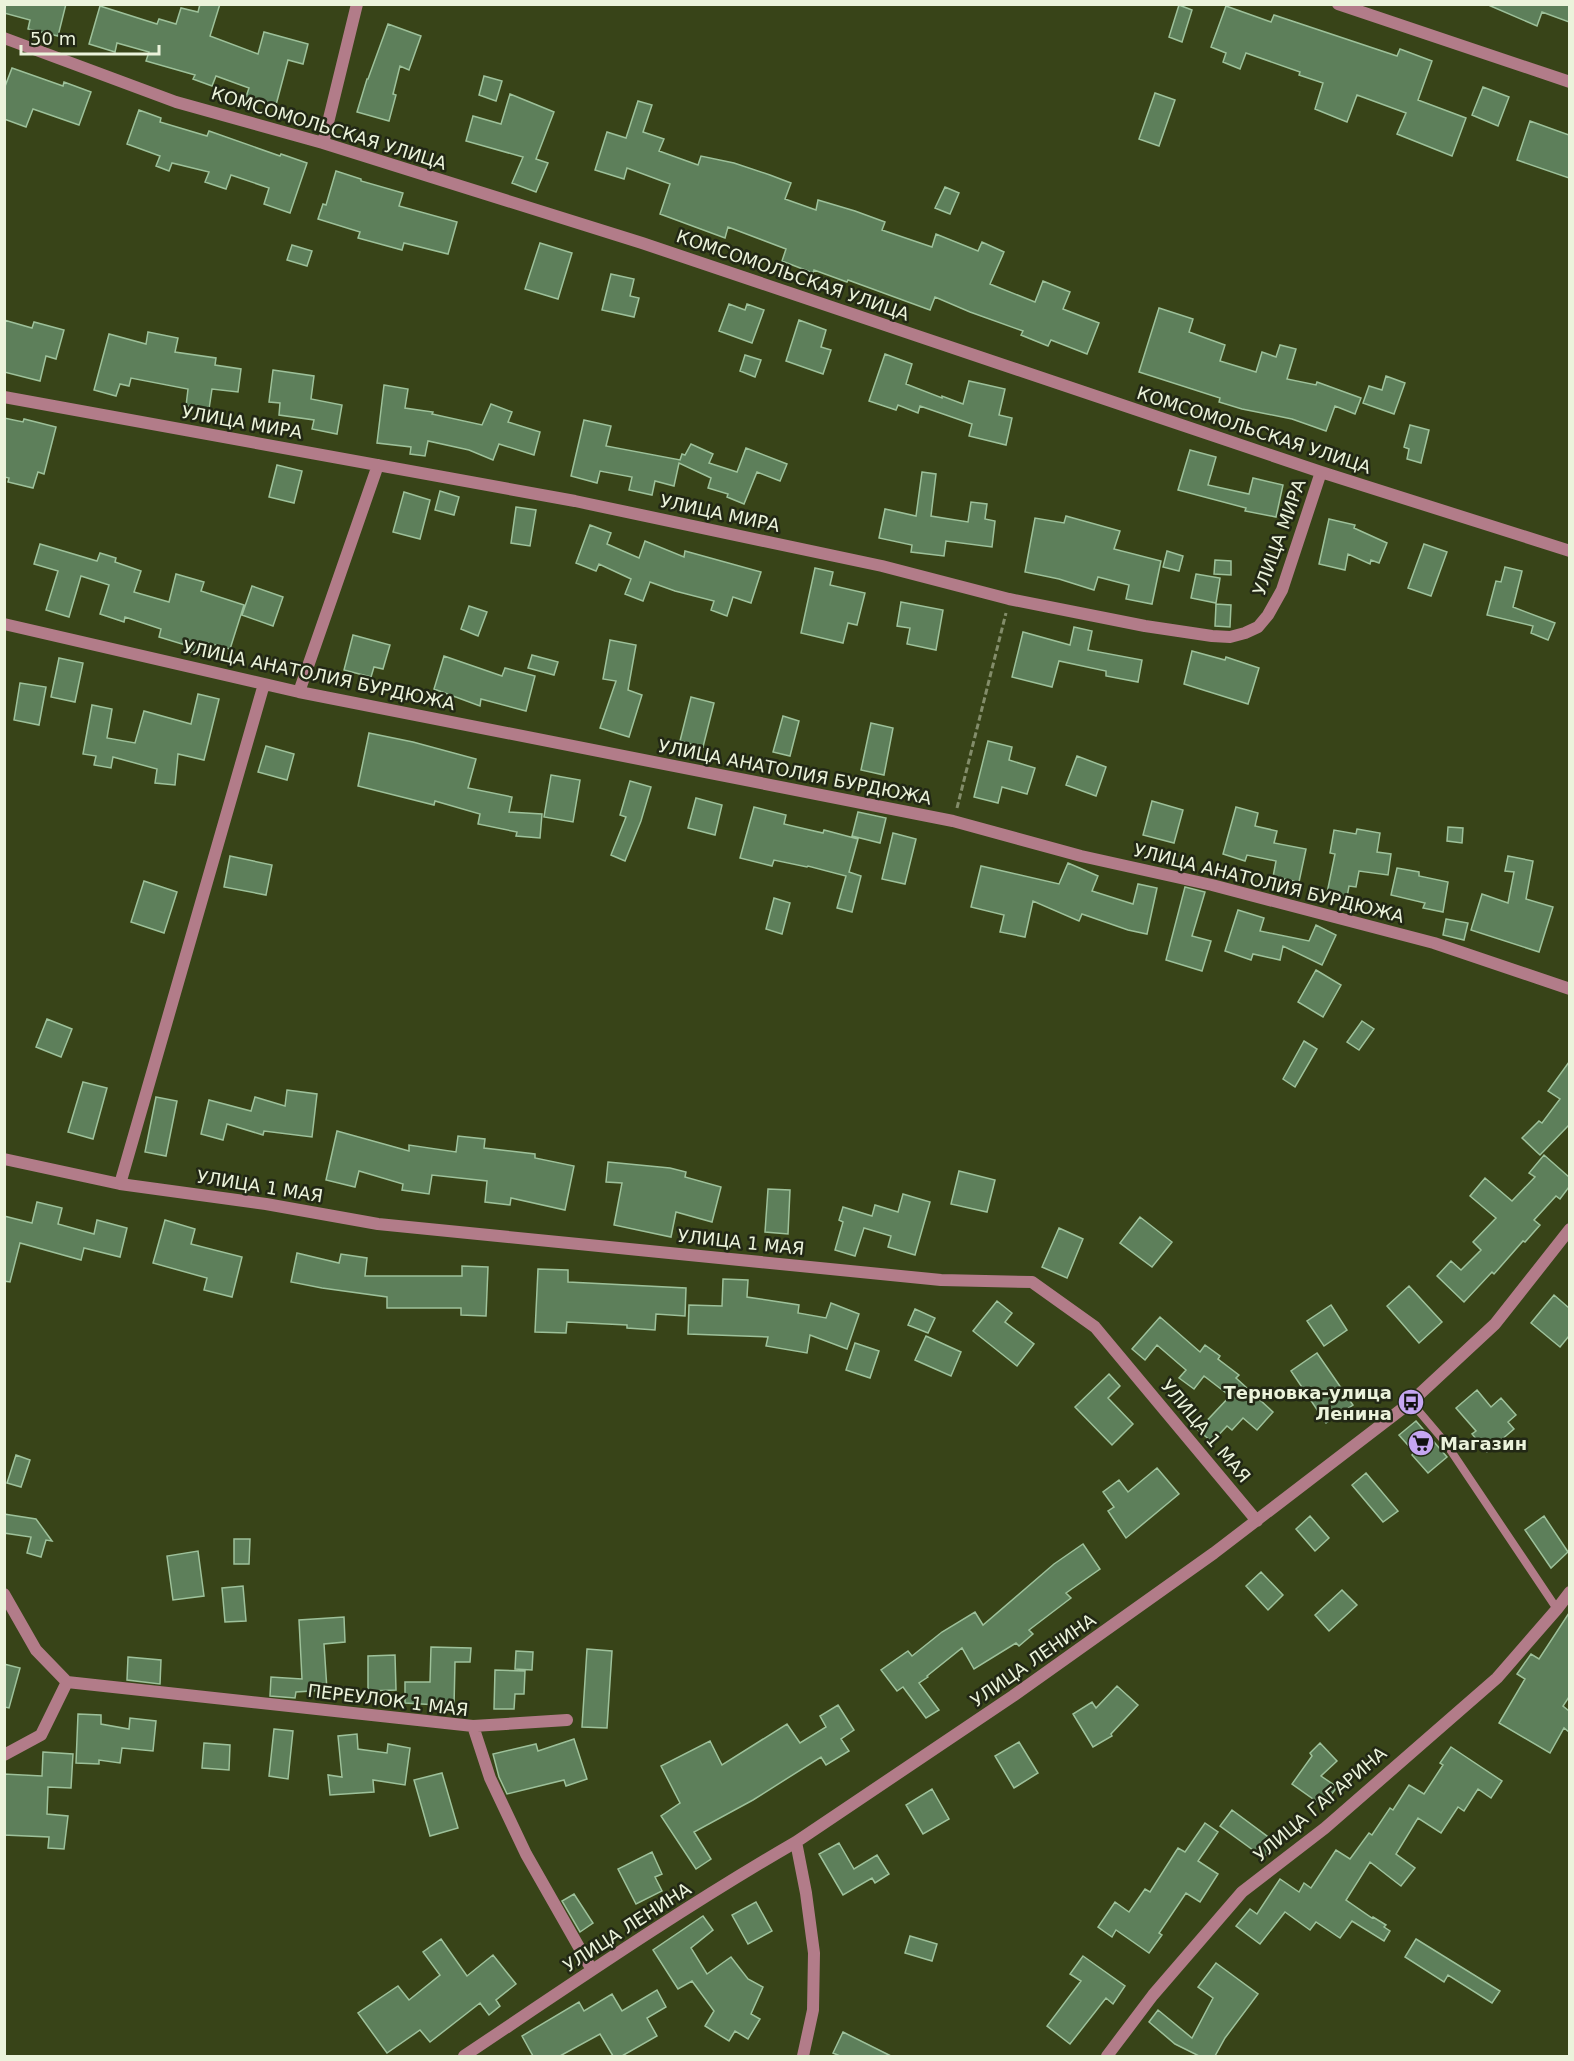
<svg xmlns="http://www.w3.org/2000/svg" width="1574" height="2061" font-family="'DejaVu Sans',sans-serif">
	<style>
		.building { fill: #5d7f5a; stroke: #9dc19a; stroke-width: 1.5 }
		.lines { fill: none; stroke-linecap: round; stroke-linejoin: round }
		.path { stroke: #838d6a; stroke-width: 3; stroke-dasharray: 6 3; stroke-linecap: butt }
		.lane { stroke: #b27c89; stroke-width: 8 }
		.street { stroke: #b27c89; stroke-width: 12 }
		.labels { text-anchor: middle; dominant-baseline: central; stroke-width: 5; stroke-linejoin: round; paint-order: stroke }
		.street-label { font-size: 18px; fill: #ebf3db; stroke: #222815 }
		.poi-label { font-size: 18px; font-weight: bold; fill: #ebf3db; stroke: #222815; text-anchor: end }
	</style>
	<rect width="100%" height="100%" fill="#384418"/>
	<!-- building -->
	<path class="building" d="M4,4H66L58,36L28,29L30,20L4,13Z
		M200,4H220L210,36L258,54L264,32L308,44L303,64L288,60L276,105L246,97L249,88L216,76L212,86L193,79L195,75L146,61L149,52L117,43L115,52L89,44L100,6L157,24L159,19L176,24L181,8L198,12Z
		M1486,4H1569V22L1542,12L1537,26Z
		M1179,5L1192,10L1182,42L1169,37Z
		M1226,6L1271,22L1274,15L1397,56L1400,49L1432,61L1418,100L1466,118L1452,156L1397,134L1406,113L1357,95L1347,122L1315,109L1323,83L1299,75L1300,72L1246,53L1240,69L1223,62L1226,53L1211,47Z
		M388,24L421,36L409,70L400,66L393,94L396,95L389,121L357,112L367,79H368Z
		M12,68L63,86L64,82L91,92L79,125L33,109L26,127L4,119V89Z
		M484,76L502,81L496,101L479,95Z
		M1483,87L1509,97L1498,126L1472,115Z
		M1155,93L1175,100L1159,146L1139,139Z
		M510,94L554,112L536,159L548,163L536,192L512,183L523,157L466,141L473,116L501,124Z
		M638,101L652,105L643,132L664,139L659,151L698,165L701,156L734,163L770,175L791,183L785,199L816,210L818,200L855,211L885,222L882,230L932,247L936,234L978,251L982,242L1004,252L990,284L1035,302L1043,281L1070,292L1063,309L1099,323L1087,354L1051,340L1048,346L1021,335L1023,331L970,312L935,297L930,310L848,280L847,282L814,270L813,273L782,261L786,249L728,227L725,238L660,214L670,184L627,168L624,179L595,170L607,132L626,138Z
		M139,110L161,118L160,122L207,136L209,131L280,156L281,154L307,163L290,213L264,204L269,188L231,175L226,189L205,182L209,172L172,163L169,171L156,166L160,156L127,144Z
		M1530,121L1569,135V178L1517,160Z
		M336,171L361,179V181L403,193L399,206L457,222L448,254L404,243L402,250L358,238L360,232L318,219L323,204L326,205Z
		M945,187L959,193L950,214L935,208Z
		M540,243L572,253L558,299L525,289Z
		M292,245L312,251L307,266L287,260Z
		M611,274L634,279L630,296L639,298L634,317L602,310Z
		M729,304L745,310L747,304L764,310L752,343L719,331Z
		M1159,308L1193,319L1189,332L1225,345L1220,361L1256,372L1262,352L1276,357L1280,345L1296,349L1287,379L1316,385L1317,382L1361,398L1355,414L1335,406L1326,431L1292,419L1242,409L1219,402L1220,398L1139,372Z
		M4,320L32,328L34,322L64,330L56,359L46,356L40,381L4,372Z
		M799,320L826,330L821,347L831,350L823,374L786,361Z
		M148,332L178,338L175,352L216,358L215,365L241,369L238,392L212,389L209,409L186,406L188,389L131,378L129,386L120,384L116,396L94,390L109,334L146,344Z
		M885,354L912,364L906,384L942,398V396L963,404L969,381L1005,389L999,415L1012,418L1006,445L969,436L972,424L920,406L918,413L898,405L896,410L869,401Z
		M745,355L761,360L755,377L740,371Z
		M273,370L314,376L311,399L342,405L337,434L312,429L314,420L279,415L280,403L269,402Z
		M1386,376L1405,383L1394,414L1363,403L1369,386L1382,390Z
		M384,385L408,389L405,408L433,412L432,414L482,425L491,404L512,412L508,422L540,432L534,455L499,444L493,460L469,450L428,441L425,456L410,454L411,447L377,443Z
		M4,418L23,422L24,419L56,427L44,474L38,472L33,488L8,482L9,478L4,477Z
		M584,420L611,426L606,446L680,460L682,454L685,455L691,444L713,454L709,463L737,472L746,448L787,464L780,481L757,472L744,504L727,497L728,494L708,488L711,478L679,463L674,486L655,481L652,495L629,490L632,477L600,471L597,483L571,476Z
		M1410,425L1429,430L1421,463L1407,459L1409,449L1404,447Z
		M1190,450L1216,457L1208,485L1249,494L1253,478L1283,485L1276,517L1245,511L1246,508L1178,490Z
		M277,465L302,471L294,503L269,497Z
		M922,472L936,474L931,516L968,522L971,502L987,504L985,519L995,521L992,547L946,541L944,556L911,552L912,545L879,538L885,509L916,516Z
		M440,491L459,497L454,515L435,510Z
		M404,492L430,500L420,539L393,532Z
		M516,507L536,510L530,546L511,543Z
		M1066,516L1120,531L1114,549L1161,561L1152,604L1126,599L1129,585L1098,577L1094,590L1059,579L1025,572L1035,518L1064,523Z
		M1329,519L1355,525L1354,528L1387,543L1379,563L1371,560L1370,564L1348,554L1345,570L1319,564Z
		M590,525L611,533L607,544L639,558L645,541L684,557L685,551L761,572L751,603L733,597L727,616L711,610L714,601L675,591L650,582L643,601L625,594L631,579L599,564L596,571L576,563Z
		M40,544L97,561L100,553L116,558L115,562L141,571L134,592L169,602L176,574L204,582L201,591L244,605L230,649L208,643L205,656L190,652L192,647L159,637L161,629L125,617L124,622L100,614L109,585L81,576L69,617L46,610L58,571L34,564Z
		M1424,544L1447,552L1431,596L1408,588Z
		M1167,551L1183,556L1179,571L1163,567Z
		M1215,560L1231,561V575L1214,574Z
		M1505,567L1522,571L1513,607L1555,623L1548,640L1531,633L1533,626L1487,615L1496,581L1501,582Z
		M815,568L833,572L830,585L865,593L857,625L848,623L843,643L801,633Z
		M1196,574L1220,578L1216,603L1191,598Z
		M252,586L283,597L273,626L242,615Z
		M901,602L943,610L936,650L907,644L910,628L897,626Z
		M1216,604L1231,605L1230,627L1215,626Z
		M469,606L487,612L478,636L461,629Z
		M1074,627L1092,631L1088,650L1142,660L1138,682L1106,676V671L1059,661L1052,687L1012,677L1023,632L1070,645Z
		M353,635L390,645L383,669L374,667L371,677L344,670Z
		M610,640L636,645L628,690L642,695L629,737L600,728L616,681L603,679Z
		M1192,651L1225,660L1226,657L1259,668L1248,704L1184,684Z
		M532,655L558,662L554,675L528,668Z
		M444,656L502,676L505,668L535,676L526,711L481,699L480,706L434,689Z
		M59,658L83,663L75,702L51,697Z
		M20,683L46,687L39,725L14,720Z
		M198,694L219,699L204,760L178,754L175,785L155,783L157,769L113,757L111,768L94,765L96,756L83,754L92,705L112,709L107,738L135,743L144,711L191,724Z
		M691,697L714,703L703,747L680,741Z
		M783,716L799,721L790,756L773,752Z
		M871,723L893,728L884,775L861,770Z
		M369,733L413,742L476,759L468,788L512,797L509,812L542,814L540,838L516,836L517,832L478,824L480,814L435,801L434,805L358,786Z
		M988,741L1012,747L1009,760L1035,768L1027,794L1002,787L998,803L974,797Z
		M266,746L294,754L287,780L258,772Z
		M1077,756L1106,767L1096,796L1066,785Z
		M551,775L580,780L573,822L544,817Z
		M630,781L651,787L641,821L625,861L611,855L626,817L620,815Z
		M696,798L722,805L715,835L688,828Z
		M1152,801L1183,810L1174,843L1143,835Z
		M754,807L786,815L784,824L823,833L824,830L858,839L849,872L861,876L852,912L837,908L846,876L808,866L807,867L774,860L772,866L740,858Z
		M1236,807L1258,813L1255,826L1277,831L1274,843L1306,849L1299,882L1273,877L1276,861L1247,855L1245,861L1223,854Z
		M858,812L886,818L880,843L852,836Z
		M1448,827L1463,828L1462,843L1447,841Z
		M1357,829L1380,833L1377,852L1391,854L1388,875L1359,871L1356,887L1349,886L1347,897L1327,893L1335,854L1330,853L1334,830L1356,834Z
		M893,833L916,839L905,884L882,879Z
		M230,856L272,865L266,895L224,887Z
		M1508,856L1533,861L1526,899L1553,907L1539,952L1471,930L1482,894L1508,903L1514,872L1505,871Z
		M1068,863L1098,876L1092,891L1133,904L1138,884L1157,888L1147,934L1128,930L1082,914L1079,921L1033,901L1025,937L1000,932L1004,915L971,907L981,866L1059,884Z
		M1397,868L1419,872V876L1448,882L1443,912L1423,908L1425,903L1391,895Z
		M144,881L177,892L164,933L131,922Z
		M1185,887L1205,892L1192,936L1211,941L1202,971L1166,960Z
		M774,898L790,903L782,934L766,929Z
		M1238,910L1264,918L1260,931L1309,941L1316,925L1336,935L1322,965L1283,946L1280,960L1253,954L1251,960L1225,951Z
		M1446,919L1468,923L1464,940L1443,935Z
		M1316,970L1341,985L1323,1017L1298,1002Z
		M47,1019L72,1029L61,1057L36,1047Z
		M1362,1021L1374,1029L1359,1050L1347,1042Z
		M1304,1041L1317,1049L1295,1087L1283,1079Z
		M1569,1062V1125L1540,1155L1522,1138L1539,1121L1542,1123L1560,1099L1548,1091Z
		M83,1082L107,1088L93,1139L68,1132Z
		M287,1090L317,1094L312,1137L264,1131L263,1135L227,1124L223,1140L201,1134L209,1100L251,1111L255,1097L285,1106Z
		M156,1097L177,1101L166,1156L145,1152Z
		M337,1131L409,1151V1145L456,1152L458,1136L485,1139L484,1148L535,1154V1158L574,1166L565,1210L511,1198L510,1205L485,1202L487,1181L432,1175L429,1194L402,1190L403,1184L359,1171L355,1187L326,1180Z
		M1544,1155L1569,1177V1187L1560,1199L1556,1196L1534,1220L1540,1225L1525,1242L1523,1241L1494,1274L1492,1272L1464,1302L1437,1276L1451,1261L1461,1270L1481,1250L1473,1242L1496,1218L1470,1196L1485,1178L1512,1201L1535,1177L1529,1173Z
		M608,1162L670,1168L686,1172L685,1177L721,1187L712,1222L676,1212L671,1237L614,1225L622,1183L606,1182Z
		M959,1171L995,1180L987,1212L951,1204Z
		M768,1189L790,1190L788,1234L765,1232Z
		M903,1194L930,1202L915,1255L888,1247L891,1236L864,1228L855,1256L835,1250L843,1222L839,1220L843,1207L872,1216L875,1205L898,1212Z
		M37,1202L62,1208L58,1224L94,1234L97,1220L127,1228L120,1257L84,1248L81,1260L20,1243L10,1282L4,1281V1216L32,1223Z
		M1140,1217L1172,1242L1152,1267L1120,1243Z
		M165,1220L195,1229L191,1244L242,1257L232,1297L204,1290L207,1278L153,1263Z
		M1059,1228L1083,1239L1067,1278L1042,1267Z
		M297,1253L339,1263L341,1254L367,1258L365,1276H462V1266L488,1267L486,1316L461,1315V1308H387V1297L322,1288L291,1282Z
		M538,1269L568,1270V1282L686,1288L685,1316L656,1314L655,1330L627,1328V1325L567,1322L566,1333L535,1332Z
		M723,1279L748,1280L747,1297L799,1305L798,1313L826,1318L831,1303L859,1314L847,1349L810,1335L807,1353L766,1346L768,1337L688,1334L689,1305L722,1306Z
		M1409,1286L1442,1322L1419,1343L1387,1306Z
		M1554,1295L1569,1308V1336L1560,1347L1531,1323Z
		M997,1301L1012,1313L1005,1322L1034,1344L1017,1366L973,1331Z
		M1331,1305L1347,1330L1324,1346L1307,1321Z
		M915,1309L935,1318L928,1333L908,1325Z
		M1160,1317L1200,1352L1205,1345L1220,1356L1218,1359L1239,1375L1236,1378L1273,1412L1257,1430L1243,1418L1232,1430L1227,1426L1212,1442L1198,1430L1230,1396L1204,1376L1194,1389L1179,1378L1186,1370L1157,1345L1145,1360L1132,1349Z
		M926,1336L961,1352L951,1376L915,1360Z
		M855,1343L879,1351L870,1378L846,1370Z
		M1317,1353L1353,1405L1326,1423L1291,1371Z
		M1109,1374L1120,1386L1108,1398L1133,1424L1112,1445L1075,1407Z
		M1477,1390L1491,1407L1501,1398L1516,1415L1508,1422L1514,1429L1487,1452L1472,1434L1476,1431L1456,1408Z
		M1416,1421L1447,1457L1428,1473L1412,1455L1414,1452L1399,1435Z
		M16,1455L30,1460L21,1487L7,1483Z
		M1157,1468L1179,1494L1126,1538L1108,1511L1114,1507L1103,1492L1119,1480L1128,1492Z
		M1366,1473L1398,1511L1383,1522L1352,1485Z
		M4,1514L36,1519L52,1541L46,1540L41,1557L27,1553L31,1537L4,1533Z
		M1310,1516L1329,1538L1315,1551L1296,1529Z
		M1544,1516L1568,1552L1551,1568L1525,1530Z
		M234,1539H250L249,1564H234Z
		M1083,1544L1100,1569L1066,1593L1071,1598L1029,1630L1033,1634L1019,1646L1016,1643L974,1669L962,1648L927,1676L928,1677L919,1683L939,1710L926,1718L903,1687L897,1691L881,1670L908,1651L912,1656L942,1632L975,1612L983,1625L1054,1564Z
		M198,1551L204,1596L173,1600L167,1556Z
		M1261,1572L1283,1595L1268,1610L1246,1586Z
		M243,1586L246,1621L225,1622L222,1588Z
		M1342,1590L1357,1605L1329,1631L1315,1615Z
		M1569,1613V1697L1563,1706L1569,1711V1732L1564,1728L1550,1753L1499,1723L1525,1679L1517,1674L1531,1654L1539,1659Z
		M344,1617L345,1642L324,1644L327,1690L296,1692L295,1698L270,1696L271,1677L302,1679L299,1620Z
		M431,1647L471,1648L470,1662H455L454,1706L405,1703V1682H430Z
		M587,1649L612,1651L607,1728L582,1727Z
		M516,1651L533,1652L532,1670L515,1669Z
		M395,1655L396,1690L368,1691V1656Z
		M128,1657L161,1660L160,1684L127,1680Z
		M4,1664L20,1668L9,1708L4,1707Z
		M495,1670L525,1671L524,1694H515L514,1709H494Z
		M1117,1686L1138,1705L1111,1734L1112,1736L1093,1747L1073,1714L1092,1702L1096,1708Z
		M838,1705L854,1730L841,1739L849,1751L826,1765L821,1757L753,1800L694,1832L711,1859L696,1869L661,1816L680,1803L661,1766L710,1741L722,1765L787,1724L800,1743L826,1727L820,1716Z
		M78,1714L101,1715V1724L129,1729L130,1718L156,1721L153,1751L122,1748L120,1763L99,1760V1764L76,1763Z
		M274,1729L293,1731L288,1779L269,1776Z
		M357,1734L358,1749L387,1753L388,1744L410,1748L405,1785L373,1780L374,1792L330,1795L328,1775L342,1777L338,1736Z
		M574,1739L587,1779L566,1786L564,1780L507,1794L499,1777L493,1754L536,1744L538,1751Z
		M1019,1742L1038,1773L1014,1788L995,1756Z
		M204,1743L230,1745L229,1770L202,1768Z
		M1320,1743L1337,1761L1321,1776L1337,1787L1323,1806L1292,1784L1312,1756L1310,1753Z
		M1451,1747L1502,1781L1491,1798L1478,1789L1464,1811L1458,1807L1441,1833L1418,1818L1396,1854L1415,1868L1401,1886L1370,1862L1346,1900L1372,1918L1373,1917L1386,1925L1384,1927L1390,1931L1384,1941L1352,1921L1340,1938L1316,1922L1310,1930L1285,1912L1260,1944L1236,1926L1250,1909L1257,1914L1280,1879L1299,1892L1304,1883L1311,1888L1336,1850L1350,1859L1369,1833L1372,1835L1390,1808L1393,1810L1409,1785L1424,1794L1443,1765L1440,1763Z
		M43,1752L73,1754L71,1788L48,1787L47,1814L68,1816L64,1849L48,1848L49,1837L4,1835V1774L42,1776Z
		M442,1773L458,1828L430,1836L414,1780Z
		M932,1789L949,1819L923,1834L906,1805Z
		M1232,1810L1275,1842L1264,1858L1220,1826Z
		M1205,1823L1218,1832L1198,1861L1218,1874L1200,1902L1186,1893L1159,1933L1162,1935L1149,1953L1116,1930L1112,1937L1098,1927L1115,1902L1129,1912L1145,1889L1150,1892L1178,1848L1185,1852Z
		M839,1843L854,1869L877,1855L889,1874L875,1883L872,1878L843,1895L819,1854Z
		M652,1852L662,1874L655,1877L662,1891L636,1904L618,1869Z
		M574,1894L593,1923L580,1932L562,1901Z
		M756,1902L772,1931L748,1944L732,1915Z
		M703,1916L713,1930L691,1948L707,1974L731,1957L748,1979L763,1987L751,2014L760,2019L748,2039L735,2031L729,2041L705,2026L714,2011L692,1981L678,1989L653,1950Z
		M910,1936L937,1944L932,1961L905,1953Z
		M441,1939L467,1976L493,1955L516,1984L496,2000L500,2006L489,2015L480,2003L430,2042L420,2030L387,2053L358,2013L398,1986L409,2000L440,1975L423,1952Z
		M1416,1939L1500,1991L1492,2003L1448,1975L1444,1982L1405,1957Z
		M1083,1956L1125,1986L1113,2004L1106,1998L1070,2044L1047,2026L1081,1981L1070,1974Z
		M1216,1963L1258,1994L1225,2038L1215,2056H1199L1175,2044L1149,2022L1158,2010L1192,2038L1213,1998L1198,1987Z
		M657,1990L666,2007L647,2018L657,2036L622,2056H613L600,2034L560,2056H533L522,2036L579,2002L584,2011L612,1994L622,2011Z
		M843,2032L891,2056H840L833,2053Z"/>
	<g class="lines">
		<!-- path -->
		<path class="path" d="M957,808L1006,613"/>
		<!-- lane -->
		<path class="lane" d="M1411,1402L1445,1442L1557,1609"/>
		<!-- street -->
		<path class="street" d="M1338,4L1570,82
			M4,38L176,102L323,143L642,243L1321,472L1570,551
			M323,143L357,4
			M4,397L575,501L882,566L1009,599L1145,626L1212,636L1230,637L1245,633L1258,627L1268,615L1282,590L1321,472
			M4,624L299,692L953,821L1081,856L1212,885L1434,943L1570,989
			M299,692L378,465
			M4,1159L120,1184L266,1204L378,1224L941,1280L1032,1282L1095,1327L1257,1521
			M120,1184L264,684
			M4,1594L36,1650L67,1682L473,1726L490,1778L526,1854L592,1970
			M473,1726L567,1720
			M4,1755L41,1735L67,1682
			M796,1842L806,1893L814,1953L813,2010L803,2056
			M464,2056C573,1983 682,1908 796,1842L1013,1696L1214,1553L1411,1402L1495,1324L1570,1229
			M1107,2056L1153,1995L1242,1892L1325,1828L1497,1678L1557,1609L1570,1592"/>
	</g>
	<!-- icons -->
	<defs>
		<symbol id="bus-disc" viewBox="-11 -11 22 22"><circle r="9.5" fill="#c5a6f1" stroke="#222815"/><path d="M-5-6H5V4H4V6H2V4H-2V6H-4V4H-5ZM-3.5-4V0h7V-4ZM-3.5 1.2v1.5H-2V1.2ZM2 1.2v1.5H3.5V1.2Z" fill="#111"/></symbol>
		<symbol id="supermarket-disc" viewBox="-11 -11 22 22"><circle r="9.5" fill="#c5a6f1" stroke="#222815"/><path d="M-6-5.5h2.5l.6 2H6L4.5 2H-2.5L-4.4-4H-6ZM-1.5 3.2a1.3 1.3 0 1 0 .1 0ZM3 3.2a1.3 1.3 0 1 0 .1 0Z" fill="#111"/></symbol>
	</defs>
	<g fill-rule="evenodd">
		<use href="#bus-disc" x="1396" y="1387" width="30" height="30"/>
		<use href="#supermarket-disc" x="1406" y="1428" width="30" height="30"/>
	</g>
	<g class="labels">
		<!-- street labels -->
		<g class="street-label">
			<text transform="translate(329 128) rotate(17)">КОМСОМОЛЬСКАЯ УЛИЦА</text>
			<text transform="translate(793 275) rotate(19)">КОМСОМОЛЬСКАЯ УЛИЦА</text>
			<text transform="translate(242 422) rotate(10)">УЛИЦА МИРА</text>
			<text transform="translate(1254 430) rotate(18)">КОМСОМОЛЬСКАЯ УЛИЦА</text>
			<text transform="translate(720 513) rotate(12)">УЛИЦА МИРА</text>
			<text transform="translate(1279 537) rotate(-70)">УЛИЦА МИРА</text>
			<text transform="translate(319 675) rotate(12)">УЛИЦА АНАТОЛИЯ БУРДЮЖА</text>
			<text transform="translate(795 772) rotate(11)">УЛИЦА АНАТОЛИЯ БУРДЮЖА</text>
			<text transform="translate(1269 883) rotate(14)">УЛИЦА АНАТОЛИЯ БУРДЮЖА</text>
			<text transform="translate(260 1186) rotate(9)">УЛИЦА 1 МАЯ</text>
			<text transform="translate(741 1242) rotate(6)">УЛИЦА 1 МАЯ</text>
			<text transform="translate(1206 1431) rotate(50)">УЛИЦА 1 МАЯ</text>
			<text transform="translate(1033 1660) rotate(-35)">УЛИЦА ЛЕНИНА</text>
			<text transform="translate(388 1700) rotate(7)">ПЕРЕУЛОК 1 МАЯ</text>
			<text transform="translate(1320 1804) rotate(-40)">УЛИЦА ГАГАРИНА</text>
			<text transform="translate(627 1927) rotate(-33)">УЛИЦА ЛЕНИНА</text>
		</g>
		<!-- poi labels -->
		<g class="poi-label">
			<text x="1392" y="1392">Терновка-улица<tspan x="1392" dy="21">Ленина</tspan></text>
			<text x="1440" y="1443" text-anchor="start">Магазин</text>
		</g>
	</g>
	<!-- border -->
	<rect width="1574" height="2061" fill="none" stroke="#ebf3db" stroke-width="12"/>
	<!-- scale -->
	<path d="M21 45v9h138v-9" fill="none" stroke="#ebf3db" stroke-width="3"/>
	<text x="30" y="45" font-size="18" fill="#ebf3db" stroke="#222815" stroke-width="4.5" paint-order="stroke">50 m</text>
</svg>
